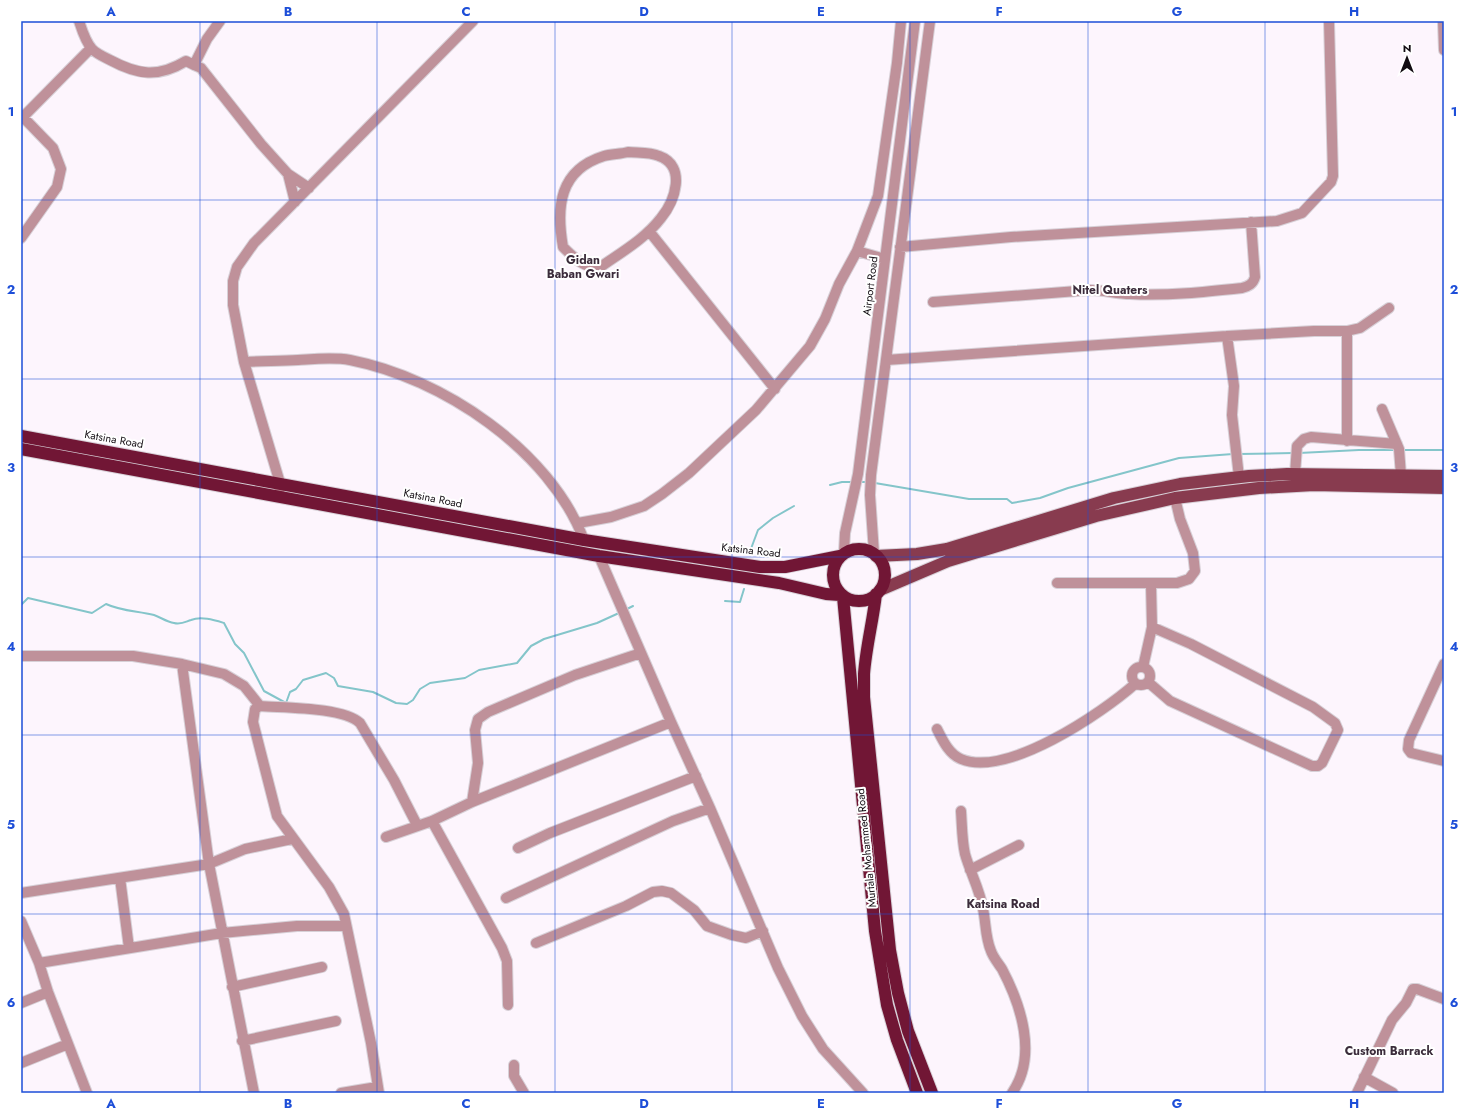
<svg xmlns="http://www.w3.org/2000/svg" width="1465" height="1114" font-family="Jost,sans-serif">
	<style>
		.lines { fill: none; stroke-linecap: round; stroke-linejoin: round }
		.stream { stroke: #84c5ca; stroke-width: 2 }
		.minor-casing { stroke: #d7d0d7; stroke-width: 12 }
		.major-casing { stroke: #d7d0d7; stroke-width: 14 }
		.highway-casing { stroke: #d7d0d7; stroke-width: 14 }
		.minor { stroke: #bf919a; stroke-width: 10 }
		.major { stroke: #883b4f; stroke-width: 12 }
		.highway { stroke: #711635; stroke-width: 12 }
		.grid { fill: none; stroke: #1d4ed8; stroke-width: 1; stroke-opacity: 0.55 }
		.labels { text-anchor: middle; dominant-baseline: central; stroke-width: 4; stroke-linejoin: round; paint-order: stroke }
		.street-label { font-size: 11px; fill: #110b11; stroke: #fff }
		.neighbourhood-label { font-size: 12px; font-weight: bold; fill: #3b2c3b; stroke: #fff }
		.neatline { fill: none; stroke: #1d4ed8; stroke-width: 1.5 }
		.grid-label { font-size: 13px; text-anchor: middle; font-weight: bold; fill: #1d4ed8 }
	</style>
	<rect width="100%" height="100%" fill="#fdf5fd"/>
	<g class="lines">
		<!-- stream -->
		<path class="stream" d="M1403,450H1444
			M1299,453L1359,450H1397
			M1239,454L1293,453
			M859,482H868
			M875,483L969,499H1007L1012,503L1040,498L1068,488L1179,458L1233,454
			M830,485L842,482H852
			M749,554L758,530L773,518L794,506
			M725,601L740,602L744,589
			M21,605L28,598L92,613L106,604C121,611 137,611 154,615C160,617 167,622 174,623C181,625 185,622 191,620C201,616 214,620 224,623L235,644L244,653L264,691L286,703L290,692L296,689L303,680L326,673L334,678L338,686L373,692L396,703L407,704L413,700L420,689L430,683L465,678L479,670L517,663L531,646L544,639L597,623L619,613
			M625,610L633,606"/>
		<defs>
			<path id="minor" d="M79,21C82,30 85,41 92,49C97,54 104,57 110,60C138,75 158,78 186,61L194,65L207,39L220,21
				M1443,21L1444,50
				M194,65L201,68L261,144L288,174L309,188
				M21,115L53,148L61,169L57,187L21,238
				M21,119L91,48
				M628,152C638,153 650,152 659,156C687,166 675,201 661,218C645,239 620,253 599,268C583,267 574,258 563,247C556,207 559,170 604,156C611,154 621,154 628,152Z
				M288,174L295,202
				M649,231L775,389
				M900,247L1011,237L1277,221L1302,213L1331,182L1333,176L1329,21
				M857,251L885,259
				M933,302L1090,290C1104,290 1117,294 1130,294C1168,296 1205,292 1242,288C1249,286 1253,284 1255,277L1251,222
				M1227,336L1234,386L1232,415L1239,477
				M886,360L1227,336L1314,331H1347L1360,328L1389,308
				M244,362C262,361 280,361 298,360C315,359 333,357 350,360C442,378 550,450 584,540
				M1382,409L1399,449L1401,475
				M1347,441V331
				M1295,474L1297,446L1304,439L1311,437L1397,444
				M279,497L280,483L244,362L233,305V281L237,267L254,243L473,21
				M578,523L611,517L644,506L662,494L689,473L756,410L810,346L825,319L839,284L857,251L878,196L897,63L901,21
				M844,552L845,533L858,474L915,21
				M874,553L870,495L871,475L930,21
				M599,556L671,722L710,808L778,968L802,1016L823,1049L863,1093
				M1057,583H1177L1189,579L1195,571L1193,553L1180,519L1175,498
				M21,656H133L182,664L224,674L244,686L260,706
				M182,664L209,864L254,1093
				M1444,664L1409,740L1408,749L1411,753L1444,761
				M1132 676a9 9 0 1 1 18 0a9 9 0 1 1-18 0Z
				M1143,667L1152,627L1151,584
				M1148,682L1170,701L1312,766H1318L1322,763L1338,730L1335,723L1313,707L1191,644L1152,627
				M937,729C943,741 949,754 961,759C1007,778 1102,713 1135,684
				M472,802L478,763L475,730L478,719L488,712L575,675L641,653
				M961,811C962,825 962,841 965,854C970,872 980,890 983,909C986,922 985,937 991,951C993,957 998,963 1002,969C1021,1005 1038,1056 1012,1093
				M432,821L502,948L507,961L508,1005
				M386,837L432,821L472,802L671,722
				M518,848L550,833L696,776
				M970,870L1019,845
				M120,878L129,948
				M21,893L209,864L245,849L292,839
				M506,898L673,821L710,808
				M21,921L39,963L48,992L87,1093
				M536,943L626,906L653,892L662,891L671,893L694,910L707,926L732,935L746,938L763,931
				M39,963L222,933L297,926H346
				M232,987L322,967
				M21,1003L48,992
				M242,1041L336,1021
				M21,1063L68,1044
				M514,1065V1076L524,1093
				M1364,1077L1393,1093
				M341,1093L377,1087
				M379,1093L371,1043L344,914L329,887L277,816L253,722L255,709L260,706C284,708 343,707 360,723L394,780L417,825
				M1357,1093L1392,1020L1406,1003L1413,989H1417L1444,999"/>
			<path id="major" d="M876,556L917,554L947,549L1114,498L1180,484L1249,476L1287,474L1444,476
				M880,590L948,561L1096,516L1175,498L1259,488L1314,485L1444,488"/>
			<path id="highway" d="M21,436L584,540L760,567H785L840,556
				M21,449L599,556L779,583L826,594L840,595
				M833 575a26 26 0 1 1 52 0a26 26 0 1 1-52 0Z
				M876,594C873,621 866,647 864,674V697L890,950L898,993L908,1031L932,1093
				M843,597L875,931L887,1005L897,1040L917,1093"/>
		</defs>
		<!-- minor casing -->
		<use href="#minor" class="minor-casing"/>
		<!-- major casing -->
		<use href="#major" class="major-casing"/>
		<!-- highway casing -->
		<use href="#highway" class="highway-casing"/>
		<!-- minor -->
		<use href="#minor" class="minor"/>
		<!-- major -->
		<use href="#major" class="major"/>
		<!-- highway -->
		<use href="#highway" class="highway"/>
	</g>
	<!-- grid -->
	<path class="grid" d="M200,21V1093M377,21V1093M555,21V1093M732,21V1093M910,21V1093M1088,21V1093M1265,21V1093M21,200H1444M21,379H1444M21,557H1444M21,735H1444M21,914H1444"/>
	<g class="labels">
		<!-- street labels -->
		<g class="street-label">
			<text transform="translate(870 286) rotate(-83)">Airport Road</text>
			<text transform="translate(114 439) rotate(10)">Katsina Road</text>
			<text transform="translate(433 498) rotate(11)">Katsina Road</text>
			<text transform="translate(751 550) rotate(6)">Katsina Road</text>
			<text transform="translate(866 848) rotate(-96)">Murtala Mohammed Road</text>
		</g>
		<!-- neighbourhood labels -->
		<g class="neighbourhood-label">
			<text x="583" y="260">Gidan<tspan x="583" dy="14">Baban Gwari</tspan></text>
			<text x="1110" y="290">Nitel Quaters</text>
			<text x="1003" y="904">Katsina Road</text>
			<text x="1389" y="1051">Custom Barrack</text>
		</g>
	</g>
	<!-- border -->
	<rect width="1465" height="1114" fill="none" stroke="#ffffff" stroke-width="44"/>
	<!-- north arrow -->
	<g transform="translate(1407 58)" stroke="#ffffff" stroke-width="3" paint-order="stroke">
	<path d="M0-3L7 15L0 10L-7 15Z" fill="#110b11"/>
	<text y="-6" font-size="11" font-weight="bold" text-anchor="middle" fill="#110b11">N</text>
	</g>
	<rect x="22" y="22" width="1421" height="1070" class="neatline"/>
	<g class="grid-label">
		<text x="111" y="16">A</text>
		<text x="288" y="16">B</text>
		<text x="466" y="16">C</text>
		<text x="644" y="16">D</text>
		<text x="821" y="16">E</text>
		<text x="999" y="16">F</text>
		<text x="1177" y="16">G</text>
		<text x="1354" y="16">H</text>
		<text x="11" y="116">1</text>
		<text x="1454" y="116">1</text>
		<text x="11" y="294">2</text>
		<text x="1454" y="294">2</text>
		<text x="11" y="472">3</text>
		<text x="1454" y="472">3</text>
		<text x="11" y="651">4</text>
		<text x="1454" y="651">4</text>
		<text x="11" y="829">5</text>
		<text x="1454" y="829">5</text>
		<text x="11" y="1007">6</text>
		<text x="1454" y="1007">6</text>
		<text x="111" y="1108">A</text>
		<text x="288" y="1108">B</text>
		<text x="466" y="1108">C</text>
		<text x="644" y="1108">D</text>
		<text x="821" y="1108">E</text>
		<text x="999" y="1108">F</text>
		<text x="1177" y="1108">G</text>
		<text x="1354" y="1108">H</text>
	</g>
</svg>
